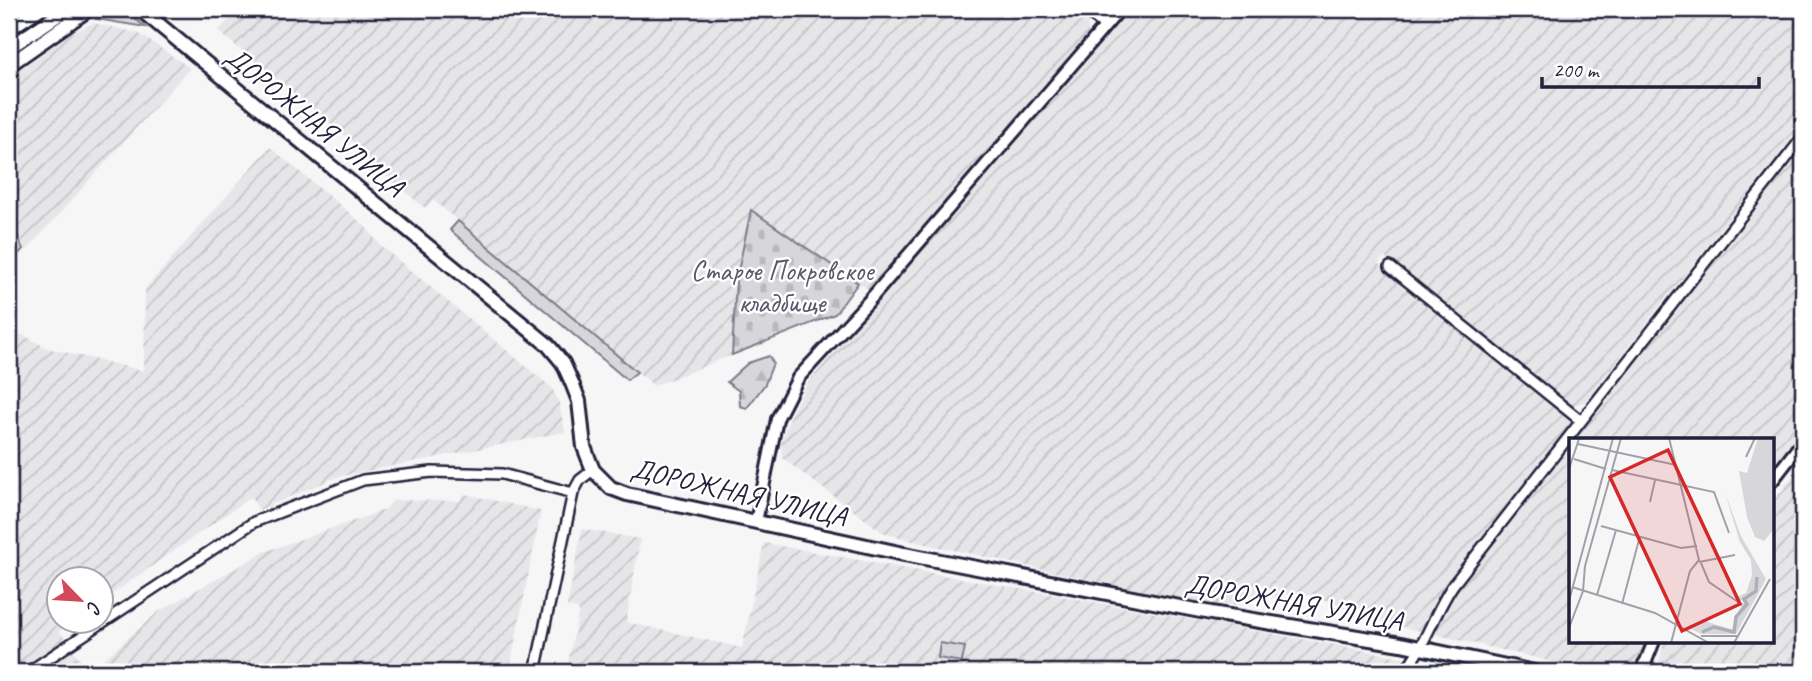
<svg xmlns="http://www.w3.org/2000/svg" width="1812" height="681" font-family="Caveat,sans-serif">
	<style>
		.industrial { fill: url(#industrial-furrows) }
		.grass { fill: url(#grass-tufts); stroke: #7c7c8b; stroke-width: 2 }
		.forest { fill: url(#forest-firs); stroke: #7c7c8b; stroke-width: 2 }
		.cemetery { fill: url(#cemetery-stones); stroke: #7c7c8b; stroke-width: 2 }
		.pitch { fill: #d7d7db; stroke: #7c7c8b; stroke-width: 2 }
		.lines { fill: none; stroke-linecap: round; stroke-linejoin: round }
		.minor-casing { stroke: #22223b; stroke-width: 14 }
		.tertiary-casing { stroke: #22223b; stroke-width: 16 }
		.secondary-casing { stroke: #22223b; stroke-width: 18 }
		.minor { stroke: #fff; stroke-width: 9 }
		.tertiary { stroke: #fff; stroke-width: 10 }
		.secondary { stroke: #fff; stroke-width: 12 }
		.labels { text-anchor: middle; dominant-baseline: central; stroke-width: 5; stroke-linejoin: round; paint-order: stroke }
		.street-label { font-size: 28px; fill: #22223b; stroke: #fff }
		.park-label { font-size: 28px; fill: #58586b; stroke: #fff }
		.inset-river { fill: none; stroke: #aeaeb7; stroke-width: 3.5 }
		.inset-road { fill: none; stroke: #a1a1ac; stroke-width: 2 }
		.view { fill: #d62828; fill-opacity: 0.15; stroke: #d62828; stroke-width: 3.5 }
		.inset-edge { fill: none; stroke: #22223b; stroke-width: 3.5 }
	</style>
	<defs>
		<pattern id="industrial-furrows" width="10" height="10" patternUnits="userSpaceOnUse" patternTransform="scale(1.75)"><rect width="10" height="10" fill="#e6e6e9"/><path d="M-1 1l2-2M0 10L10 0M9 11l2-2" fill="none" stroke="#c5c5c9"/></pattern>
		<pattern id="grass-tufts" width="24" height="20" patternUnits="userSpaceOnUse" patternTransform="scale(1.75)"><rect width="24" height="20" fill="#d7d7db"/><path d="M3 7l-1-3M5 7V3M7 7l1-3M15 17l-1-3M17 17v-4M19 17l1-3" fill="none" stroke="#b8b8bd"/></pattern>
		<pattern id="forest-firs" width="22" height="20" patternUnits="userSpaceOnUse" patternTransform="scale(1.75)"><rect width="22" height="20" fill="#d7d7db"/><path d="M5 1l3.5 6h-7zM16 11l3.5 6h-7z" fill="#b8b8bd"/></pattern>
		<pattern id="cemetery-stones" width="16" height="16" patternUnits="userSpaceOnUse" patternTransform="scale(1.75)"><rect width="16" height="16" fill="#d7d7db"/><path d="M2 7V4a2 2 0 0 1 4 0v3zM10 15v-3a2 2 0 0 1 4 0v3z" fill="#b8b8bd"/></pattern>
	</defs>
	<rect width="100%" height="100%" fill="#f6f6f7"/>
	<filter id="ink" filterUnits="userSpaceOnUse"><feTurbulence type="fractalNoise" baseFrequency=".0143" numOctaves="2"/><feDisplacementMap in="SourceGraphic" scale="14" xChannelSelector="R" yChannelSelector="G"/><feConvolveMatrix kernelMatrix="1 2 1 2 8 2 1 2 1" color-interpolation-filters="sRGB"/></filter>
	<g filter="url(#ink)">
		<!-- industrial -->
		<path class="industrial" d="M239,9H1072L1088,23V36L967,184L872,292L751,211L736,281L732,355L654,386L433,200L425,208L366,159L368,155L218,31Z
			M1126,9H1803V124L1585,402L1569,406L1384,257L1378,263L1580,430L1803,146V429L1772,470V440H1570V641H1647L1634,672H1597L1398,626L1314,596L1293,593L1238,604L1212,606L916,542L882,532L782,458L781,443L791,413L807,384Z
			M93,23L138,33L190,68L26,251L9,214V77L71,33Z
			M270,147L364,225L380,245L552,388L559,403L565,432L337,477L259,510L251,497L102,601V580H60V622H72L59,631L83,663L72,672H9V331L25,336L47,348L144,371L145,289Z
			M1803,462V672H1665L1658,668L1664,641H1772V503Z
			M465,494L541,511L509,672H89L158,612L264,552L385,510L394,500L459,501Z
			M582,529L640,539L626,622L742,648L764,543L1485,672H566L579,610L567,606Z"/>
		<!-- grass -->
		<path class="grass" d="M111,9H124L145,27L96,19Z"/>
		<!-- forest -->
		<path class="forest" d="M9,214L23,249L9,265Z
			M458,221L637,372L627,380L450,230Z
			M769,356L773,363L765,384L747,408L740,406L739,391L727,382L748,363Z"/>
		<!-- cemetery -->
		<path class="cemetery" d="M751,210L858,283L835,314L732,355L736,281Z"/>
		<!-- pitch -->
		<path class="pitch" d="M940,643L965,647L962,662L938,658Z"/>
		<g class="lines">
			<defs>
				<path id="minor" d="M1084,9L1105,26
					M1390,267L1581,421
					M28,672L254,522L363,480L432,472L502,474L573,493
					M535,672L573,493L580,480L593,470
					M1404,672C1425,646 1434,613 1453,585L1803,137"/>
				<path id="tertiary" d="M1772,481L1803,441
					M756,522L777,419L798,378L868,302L1120,9
					M1642,671L1654,641"/>
				<path id="secondary" d="M140,9L548,345L563,363L572,383L579,401L584,447L593,470L611,488L627,494L904,554L1211,613L1401,644L1534,672
					M9,29L39,9
					M9,48L67,9
					M9,65L89,9
					M1645,664L1647,672"/>
			</defs>
			<!-- minor casing -->
			<use href="#minor" class="minor-casing"/>
			<!-- tertiary casing -->
			<use href="#tertiary" class="tertiary-casing"/>
			<!-- secondary casing -->
			<use href="#secondary" class="secondary-casing"/>
			<!-- minor -->
			<use href="#minor" class="minor"/>
			<!-- tertiary -->
			<use href="#tertiary" class="tertiary"/>
			<!-- secondary -->
			<use href="#secondary" class="secondary"/>
		</g>
	</g>
	<g class="labels">
		<!-- street labels -->
		<g class="street-label">
			<text transform="translate(315 121) rotate(39)">ДОРОЖНАЯ УЛИЦА</text>
			<text transform="translate(739 492) rotate(13)">ДОРОЖНАЯ УЛИЦА</text>
			<text transform="translate(1294 602) rotate(10)">ДОРОЖНАЯ УЛИЦА</text>
		</g>
		<!-- park labels -->
		<g class="park-label">
			<text x="782" y="270">Старое Покровское<tspan x="782" dy="32">кладбище</tspan></text>
		</g>
	</g>
	<!-- overview -->
	<g transform="translate(1569 438)">
		<rect width="205" height="205" fill="#f6f6f7"/>
		<path d="M156,55L172,98L197,141L167,196H132L122,191L133,182L164,192L174,163L166,160L177,155L183,137L182,122L171,104Z" fill="#d7d7db"/>
		<path d="M189,0H205V91L195,103L186,99L178,79L170,33L178,35Z" fill="#d7d7db"/>
		<path class="inset-river" d="M133,194L145,189L165,194L167,179L178,166L175,161L187,153L188,139"/>
		<path class="inset-road" d="M100,0L130,122L121,133L102,205M9,6L107,27M177,19L186,0M5,21L37,31M0,31L10,1M43,32L145,54L160,95M81,64L86,42M32,88L112,110L128,108M130,124L166,117M132,125L140,144L172,166M3,149L86,175L140,205M28,157L47,92M0,163L44,0M53,166L71,98M0,190L14,153L16,128L52,0M132,198H168M165,205L201,141"/>
		<path class="view" d="M99,12L171,166L113,193L41,39Z"/>
		<rect width="205" height="205" class="inset-edge"/>
	</g>
	<!-- margin -->
	<rect width="1812" height="681" fill="none" stroke="#fff" stroke-width="35"/>
	<rect x="18" y="18" width="1777" height="646" fill="none" stroke="#22223b" stroke-width="2.5" filter="url(#ink)"/>
	<!-- north arrow -->
	<g transform="translate(80 600) rotate(115)"><circle r="33" fill="#ffffff" stroke="#a7a7b1" stroke-width="2"/>
	<path d="M0-5L12 26L0 18L-12 26Z" fill="#d1495b"/>
	<text y="-10" font-size="19" font-weight="bold" text-anchor="middle" fill="#22223b">С</text>
	</g>
	<!-- scale -->
	<path d="M1542 77v10h217v-10" fill="none" stroke="#22223b" stroke-width="3.5"/>
	<text x="1553" y="77" font-size="21" fill="#22223b" stroke="#ffffff" stroke-width="5" paint-order="stroke">200 m</text>
</svg>
